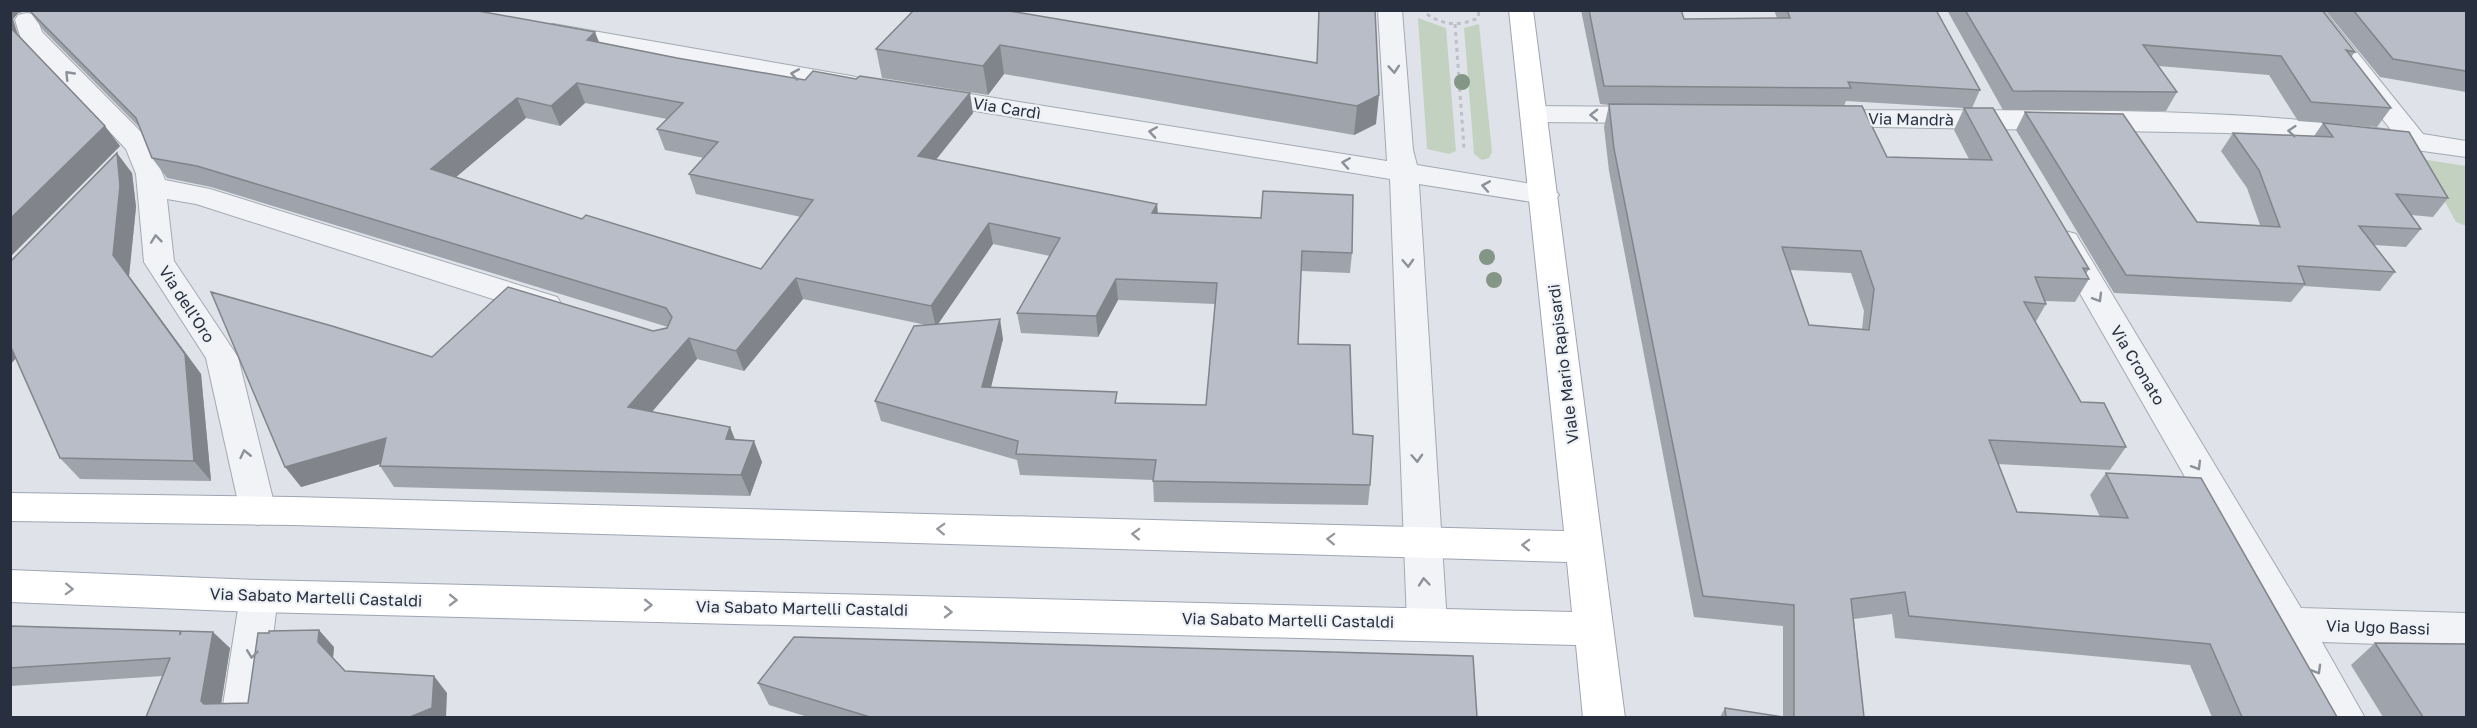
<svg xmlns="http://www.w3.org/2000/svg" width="2477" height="728" font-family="'Golos Text',sans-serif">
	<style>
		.green { fill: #c3d2c0 }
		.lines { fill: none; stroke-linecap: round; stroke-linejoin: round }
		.minor-casing { stroke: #a4a9b2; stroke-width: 2 }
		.major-casing { stroke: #9ea5b3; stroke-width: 2 }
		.path { stroke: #bdc0c6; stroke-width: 3; stroke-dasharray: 4 4; stroke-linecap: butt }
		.minor { fill: #f1f3f6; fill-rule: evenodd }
		.major { fill: #fff; fill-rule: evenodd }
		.tree { fill: #849786 }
		.wall { fill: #9fa3ab; fill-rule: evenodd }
		.shaded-wall { fill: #82848b }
		.building { fill: #b9bdc7; stroke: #82848b; stroke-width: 1.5; fill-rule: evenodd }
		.oneway { stroke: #8c919a }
		.oneway2 { stroke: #94979e }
		.labels { text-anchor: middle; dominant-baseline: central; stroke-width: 4.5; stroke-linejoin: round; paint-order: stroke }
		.street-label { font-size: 16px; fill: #282f3e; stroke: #eef1f5 }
	</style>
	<rect width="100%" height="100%" fill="#dfe2e8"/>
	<!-- green -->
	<path class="green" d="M1418,18L1446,28L1456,151L1449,154L1427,149Z
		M1479,24L1492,152L1489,158L1482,160L1474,154L1464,28Z
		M2401,156L2466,166V226L2456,222L2439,191Z"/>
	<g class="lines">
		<defs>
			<path id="minor" d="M1378,10H1402L1413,150L1417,165L1544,186L1554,189L1559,195L1554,201L1544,204L1419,184L1447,623L1441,635L1427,640L1413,635L1407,623L1390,179L926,103L917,101L913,95L917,89L926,87L1387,161Z
				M2298,10H2323L2423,134L2466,141V157L2387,146L2227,133L1824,126L1814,124L1810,118L1814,112L1824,110C2012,112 2204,104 2391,130Z
				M27,13L36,15L42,32L149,140L165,180L210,189L557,297L562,305L557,313L546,316L196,204L167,199L174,261L238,357L276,511L271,521L258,525L245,521L240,511L206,358L144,262L136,174L126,149L21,39L15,20L18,15Z
				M553,24L851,76L860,78L864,84L860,90L851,92L544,37L540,32L544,27Z
				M1534,106L1652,107L1662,109L1666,115L1662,121L1652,123L1534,122L1524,120L1520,114L1524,108Z
				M2065,231L2076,234L2080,241L2301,608L2466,613V647L2322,642L2365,718H2323L2050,241L2054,234Z
				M259,580L273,585L278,596L263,718H221L240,596L245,585Z"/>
			<path id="major" d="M1509,10H1533L1625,718H1583L1576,645L259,612L10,602V570L259,580L1572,612L1567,562L293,525L10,521V493L293,497L1564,531Z"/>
		</defs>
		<!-- minor casing -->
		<use href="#minor" class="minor-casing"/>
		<!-- major casing -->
		<use href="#major" class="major-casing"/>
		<!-- path -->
		<path class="path" d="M1427,14C1444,26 1460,26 1478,18L1479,10
			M1455,24L1464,148"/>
		<!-- minor -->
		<use href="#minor" class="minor"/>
		<!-- major -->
		<use href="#major" class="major"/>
	</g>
	<!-- trees -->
	<g class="tree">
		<circle cx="1462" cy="82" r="8"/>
		<circle cx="1487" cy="257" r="8"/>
		<circle cx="1494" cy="280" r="8"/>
	</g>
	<!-- wall -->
	<path class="wall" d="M10,10H473L599,42L677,58L973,113L936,160L1157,204L1158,213L1352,253L1350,273L1301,271L1298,344L1353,434L1370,485L1368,505L1154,502L1153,480L1020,475L1017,460L881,421L875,401L926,325L803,299L744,371L697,359L652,412L730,427L735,440L762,462L750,496L394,487L380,466V464L301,487L432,357L653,331L668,327L211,187L167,178L152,158L140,128L44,31L30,12L27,11L18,13L13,19L18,34L120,146L10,257ZM585,103L667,119L657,129L665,150L704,158L689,174L696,194L801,217L761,269L582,219L456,177L526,118L560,126ZM993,244L1050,256L1017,313L1021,333L1098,337L1118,300L1215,304L1206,405L1118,403L991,387L1003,339L938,324Z
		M914,10L1317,63L1376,124L1354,135L1004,74L988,95L882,78L876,49Z
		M1581,10H1681L1684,19L1777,18L1774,10H1936L1980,90L1972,108L2089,269L2086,274L2089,279L2075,302L2045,301L2046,304L2035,323L2081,402L2126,447L2110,470L1998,464L2017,512L2100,517L2090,495L2106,473L2337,717H2212L2190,665L1895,638L1892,614L1854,619L1864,717H1720L1725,708L1783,717V626L1694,617L1609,171L1604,127L1609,105L1600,104ZM1846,101L1964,108L1954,130L1969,159L1887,157L1844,106ZM1790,270L1851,273L1864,311L1862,329L1809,325Z
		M1947,10H2322L2355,52L2351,57L2391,108L2377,127L2298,121L2269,75L2158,66L2177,92L2166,111L2003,110Z
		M2325,10H2466V92L2380,77Z
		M2025,112L2197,222L2260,225L2247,188L2221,151L2233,133L2314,136L2323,123L2448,198L2433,217L2411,215L2421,229L2406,247L2374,245L2395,272L2380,291L2304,286L2291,302L2114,293L2016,130Z
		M132,173L136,207L129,276L201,374L211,481L80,479L60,458L16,358Z
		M10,626L181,632L230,648L221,704L248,703L334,647L333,658L345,671L447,693L146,717L163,676L10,686Z
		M2375,643L2466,717H2383L2351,665Z
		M758,683L1477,717H808L769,705Z"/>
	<!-- shaded-wall -->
	<path class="shaded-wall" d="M10,10L27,11L18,13L13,19L19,41L10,29Z
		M595,32L603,52L587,40Z
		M1000,45L1004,74L988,95L983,66Z
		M577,83L585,103L560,126L551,106Z
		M970,93L973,113L922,177L918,156Z
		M1379,95L1376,124L1354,135L1357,106Z
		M517,98L526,118L442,189L431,169Z
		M105,126L120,146L10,257V219Z
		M117,153L132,173L136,207L129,276L201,374L211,481L194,461L113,255Z
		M1157,204L1158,224L1152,213Z
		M989,223L993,244L936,327L931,306Z
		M796,278L803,299L744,371L736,351Z
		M1116,279L1118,300L1098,337L1096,316Z
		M1000,319L1003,339L986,407L982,387Z
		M10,337L23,350L10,365Z
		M689,338L697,359L638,428L628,407Z
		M730,427L738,447L726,439Z
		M386,438L400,458L301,487L285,467Z
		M754,441L762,462L750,496L741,475Z
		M319,630L334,647L333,658L318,642Z
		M213,632L230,648L219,717L201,701Z
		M434,676L447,693L446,717H410Z"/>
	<!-- building -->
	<path class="building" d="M29,10H473L595,32L587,40L677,58L805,80L813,71L856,79L860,76L970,93L918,156L1157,204L1152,213L1261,218L1263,191L1353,195L1352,253L1302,251L1298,344L1350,345L1353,434L1373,436L1370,485L1153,481L1156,460L1016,454L1018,441L875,401L914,326L1000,319L982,387L1117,392L1115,403L1206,405L1217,283L1116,279L1096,316L1017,313L1060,238L989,223L931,306L796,278L736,351L689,338L628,407L730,427L726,439L754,441L741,475L380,466L386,438L285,467L211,292L332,326L432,357L508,287L653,331L667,328L672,317L666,308L197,166L152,158L136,118ZM577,83L683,103L657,129L718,142L689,174L813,200L761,269L586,215L582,219L431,169L517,98L551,106Z
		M914,10H1004L1317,63L1319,10H1375L1379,95L1357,106L1000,45L983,66L876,49Z
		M1589,10H1681L1684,19L1790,18L1787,10H1936L1980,90L1848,82L1851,88L1604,86Z
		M1965,10H2322L2355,52L2346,50L2391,108L2311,102L2281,56L2143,45L2177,92L2013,91Z
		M2353,10H2466V71L2393,59Z
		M10,27L105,126L10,219Z
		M1609,104L1862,106L1887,157L1992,160L1964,108H1993L2089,269L2083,268L2089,279L2035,277L2046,304L2024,302L2081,402L2104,403L2126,447L1989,440L2017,512L2128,518L2106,473L2201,478L2337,717H2242L2210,644L1909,616L1905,592L1851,599L1864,717H1794V605L1703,596L1614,149ZM1782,247L1861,251L1874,289L1869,330L1809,325Z
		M2025,112L2123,114L2197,222L2280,227L2259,170L2233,133L2333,137L2323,123L2409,132L2448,198L2396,194L2421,229L2359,226L2395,272L2298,266L2305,284L2126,275Z
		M117,153L120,186L113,255L185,354L194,461L60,458L10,345V262Z
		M10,626L180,631V635L181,631L213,632L201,701L204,704L248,703L258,633H269V631L319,630L318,642L345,671L434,676L432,708L410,717H146L170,658L10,668Z
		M794,637L1473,656L1477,717H870L758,683Z
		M2375,643L2466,644V717H2423Z
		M1725,708L1783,717H1726Z"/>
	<!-- one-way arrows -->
	<defs><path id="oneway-chevron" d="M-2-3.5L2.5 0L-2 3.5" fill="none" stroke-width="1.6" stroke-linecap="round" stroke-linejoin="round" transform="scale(1.5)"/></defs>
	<g class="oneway">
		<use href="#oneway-chevron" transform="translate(1394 69) rotate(86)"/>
		<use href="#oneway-chevron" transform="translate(795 74) rotate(-170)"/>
		<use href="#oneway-chevron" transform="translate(69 75) rotate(-134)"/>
		<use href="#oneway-chevron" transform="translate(1594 115) rotate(-179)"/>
		<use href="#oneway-chevron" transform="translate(2292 131) rotate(-175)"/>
		<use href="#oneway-chevron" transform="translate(1153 132) rotate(-171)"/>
		<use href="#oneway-chevron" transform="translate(1346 163) rotate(-171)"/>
		<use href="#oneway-chevron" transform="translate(1486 186) rotate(-170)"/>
		<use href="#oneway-chevron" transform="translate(156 239) rotate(-96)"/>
		<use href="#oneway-chevron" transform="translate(1408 263) rotate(87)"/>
		<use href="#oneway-chevron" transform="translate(2098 298) rotate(59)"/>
		<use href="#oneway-chevron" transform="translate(245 454) rotate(-103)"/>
		<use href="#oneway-chevron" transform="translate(1417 458) rotate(87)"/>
		<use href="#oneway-chevron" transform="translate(2197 466) rotate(59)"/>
		<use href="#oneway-chevron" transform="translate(1424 582) rotate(-95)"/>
		<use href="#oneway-chevron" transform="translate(252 654) rotate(97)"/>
		<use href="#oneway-chevron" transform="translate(2317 670) rotate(60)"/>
	</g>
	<g class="oneway2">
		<use href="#oneway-chevron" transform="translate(941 529) rotate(-178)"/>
		<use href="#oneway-chevron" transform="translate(1136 534) rotate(-178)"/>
		<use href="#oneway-chevron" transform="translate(1331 539) rotate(-178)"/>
		<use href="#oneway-chevron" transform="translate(1526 545) rotate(-178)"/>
		<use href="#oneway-chevron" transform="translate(69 589) rotate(2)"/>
		<use href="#oneway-chevron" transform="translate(453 600) rotate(1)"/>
		<use href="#oneway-chevron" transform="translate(648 605) rotate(1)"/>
		<use href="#oneway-chevron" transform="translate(948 612) rotate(1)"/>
	</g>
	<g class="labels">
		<!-- street labels -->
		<g class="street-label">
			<text transform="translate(1007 108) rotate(9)">Via Cardì</text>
			<text transform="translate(1911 119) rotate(1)">Via Mandrà</text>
			<text transform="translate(187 304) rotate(57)">Via dell'Oro</text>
			<text transform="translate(1563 364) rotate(-97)">Viale Mario Rapisardi</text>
			<text transform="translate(2138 365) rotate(59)">Via Cronato</text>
			<text transform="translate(316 597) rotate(2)">Via Sabato Martelli Castaldi</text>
			<text transform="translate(802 608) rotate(1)">Via Sabato Martelli Castaldi</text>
			<text transform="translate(1288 620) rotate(1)">Via Sabato Martelli Castaldi</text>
			<text transform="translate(2378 627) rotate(2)">Via Ugo Bassi</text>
		</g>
	</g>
	<!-- border -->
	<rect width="2477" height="728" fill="none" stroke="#282f3e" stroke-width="24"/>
</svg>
